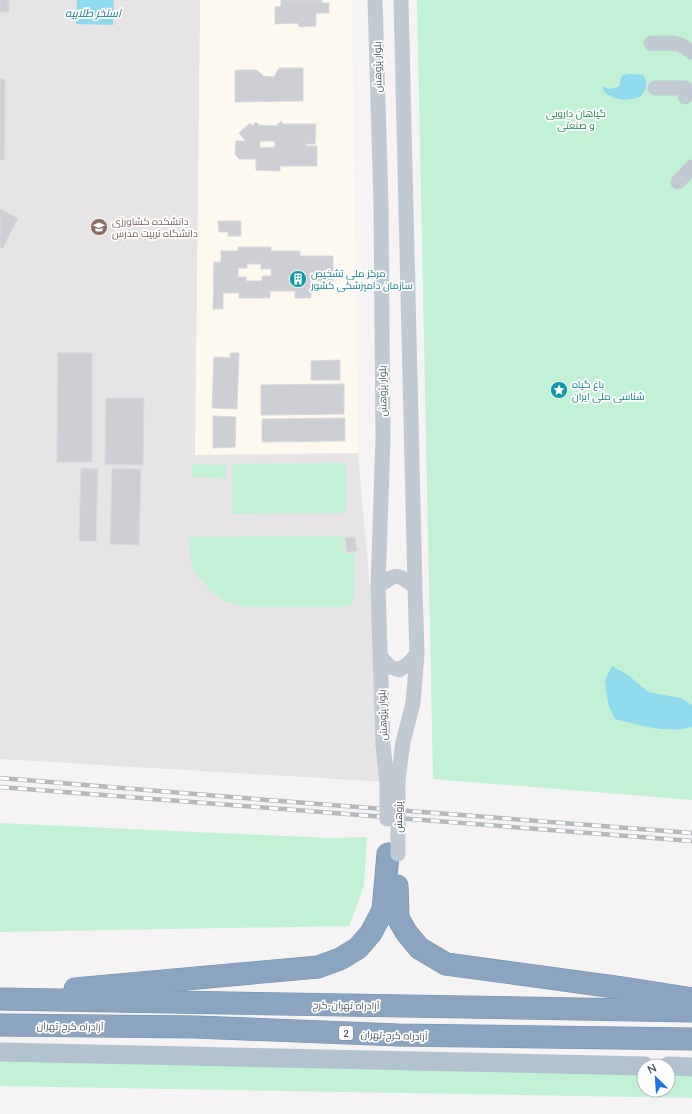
<svg xmlns="http://www.w3.org/2000/svg" width="692" height="1114" font-family="Lato,Cairo,sans-serif">
	<style>
		.commercial { fill: #fdf9ef }
		.education { fill: #e6e4e5 }
		.green { fill: #c3f1d5 }
		.water { fill: #90daee }
		.building { fill: #cdcfd5; stroke: #d7d9de; fill-rule: evenodd }
		.lines { fill: none; stroke-linecap: round; stroke-linejoin: round }
		.highway-casing { stroke: #7690ad; stroke-width: 23 }
		.minor { stroke: #c1cad2; stroke-width: 15 }
		.major { stroke: #b3c2d1; stroke-width: 19 }
		.highway { stroke: #8ba5c1; stroke-width: 22 }
		.rail-casing { stroke: #b5b8bd; stroke-width: 4.5 }
		.rail { stroke: #fff; stroke-width: 3; stroke-dasharray: 9; stroke-linecap: butt }
		.minor-bridge { stroke: #c1cad2; stroke-width: 15 }
		.labels { text-anchor: middle; dominant-baseline: central; stroke-width: 3.5; stroke-linejoin: round; paint-order: stroke }
		.shield { fill: #fff; stroke: #808990; stroke-width: 1 }
		.shield-label { font-size: 9px; font-weight: bold; fill: #4a5661 }
		.street-label { font-size: 10px; fill: #4a5661; stroke: #fff }
		.park-label { font-size: 10px; fill: #17864f; stroke: #fff }
		.education-label { font-size: 10px; fill: #785e54; stroke: #fff; text-anchor: start }
		.culture-label { font-size: 10px; fill: #0d838f; stroke: #fff; text-anchor: start }
		.water-label { font-size: 11px; font-style: italic; fill: #0c7c9b; stroke: #fff }
	</style>
	<rect width="100%" height="100%" fill="#f5f3f3"/>
	<!-- commercial -->
	<path class="commercial" d="M200,0H352L358,453L195,455Z"/>
	<!-- education -->
	<path class="education" d="M0,0H200L195,455L358,453L387,782L0,759Z"/>
	<!-- green -->
	<path class="green" d="M417,0H692V800L433,779Z
		M345,463V513L232,514V464Z
		M192,464L227,465L226,478L192,477Z
		M343,536L345,554L355,553L354,599L353,602L344,607H244L224,601L211,591L199,578L192,566L188,537Z
		M0,823L330,838L367,837L364,886L349,926L0,932Z
		M0,1058L644,1072V1090H668V1073H692V1098L0,1086Z"/>
	<!-- water -->
	<path class="water" d="M77,0H114L113,25L76,24Z
		M631,74L643,75C648,82 647,89 641,96C628,102 616,101 604,92L602,86L609,89L618,87L620,84L621,77L623,75Z
		M612,666L628,675L648,692L680,698L692,705V727C667,734 639,725 615,719L608,704L605,680Z"/>
	<!-- building -->
	<path class="building" d="M0,0H9V12H0Z
		M281,0H322V3H329V13H316V26L300,27L297,23L275,24V7L281,6Z
		M279,68H303V101L235,102V70H257L263,76L274,77Z
		M0,79H5L4,160H0Z
		M281,121L283,124H316L315,144H306V146H317V166H280V171L256,170V159H239L235,154L236,141H246L239,133L250,123L252,126L256,122L259,125L276,126ZM260,141H275V147L260,148Z
		M0,209L18,218L2,249L0,247Z
		M218,221H241V236H228V232H219Z
		M238,247H271V251H300V256H333V281H311V298H295V291H270V298H239V293H223V309H213L214,262H221V251H238ZM247,264H261V269H271V276H262V281H246V277H238V268H247Z
		M58,353H92V462H57Z
		M230,353H239L237,409L212,408L214,357L230,358Z
		M340,360V380H311V361Z
		M344,384V414L261,415V385Z
		M106,398H144L143,465L105,464Z
		M213,416L236,417L235,447L213,448Z
		M345,418V441L262,442V419Z
		M81,468L98,469L96,541H79Z
		M112,469H141L139,545L110,544Z
		M355,537L357,551L347,552L345,538Z"/>
	<g class="lines">
		<defs>
			<path id="highway" d="M397,886L398,918L406,932L419,948L446,964L622,988L692,999
				M75,989L318,967L340,959L358,948L371,933L383,910L388,854
				M0,999L692,1011
				M0,1025L196,1027L398,1035L692,1039"/>
		</defs>
		<!-- highway casing -->
		<use href="#highway" class="highway-casing"/>
		<!-- minor -->
		<path class="minor" d="M375,0L381,204L383,438L378,587L383,745L387,782
			M651,43C660,44 674,41 681,45C685,47 688,50 692,52
			M655,88H685V97
			M678,182L692,167
			M378,587C395,573 398,573 415,587
			M380,656L390,667L399,670L408,664L417,654
			M398,780L403,742L413,703L417,654L415,587L401,0"/>
		<!-- major -->
		<path class="major" d="M0,1052L645,1066
			M668,1066L692,1067"/>
		<!-- highway -->
		<use href="#highway" class="highway"/>
		<defs>
			<path id="rail" d="M0,778L267,800L692,833
				M0,787L692,841"/>
		</defs>
		<!-- rail casing -->
		<use href="#rail" class="rail-casing"/>
		<!-- rail -->
		<use href="#rail" class="rail"/>
		<!-- minor-bridge -->
		<path class="minor-bridge" d="M398,780V854
			M387,782V819"/>
	</g>
	<!-- icons -->
	<defs>
		<symbol id="university-disc" viewBox="-11 -11 22 22"><circle r="9.5" fill="#8d6e63" stroke="#fff"/><path d="M0-5L7-2L0 1L-7-2ZM-4 1L0 2.5L4 1V4Q0 6-4 4Z" fill="#fff"/></symbol>
		<symbol id="building-disc" viewBox="-11 -11 22 22"><circle r="9.5" fill="#0f9aa8" stroke="#fff"/><path d="M-4-6H4V6H1V3H-1V6H-4ZM-2.5-4.3h1.7v1.8h-1.7ZM.8-4.3h1.7v1.8H.8ZM-2.5-1h1.7V.8h-1.7ZM.8-1h1.7V.8H.8Z" fill="#fff"/></symbol>
		<symbol id="sight-disc" viewBox="-11 -11 22 22"><circle r="9.5" fill="#0f9aa8" stroke="#fff"/><path d="M0-6L1.8-2.2L6-1.7L2.9 1.2L3.7 5.4L0 3.3L-3.7 5.4L-2.9 1.2L-6-1.7L-1.8-2.2Z" fill="#fff"/></symbol>
	</defs>
	<g fill-rule="evenodd">
		<use href="#university-disc" x="89" y="217" width="20" height="20"/>
		<use href="#building-disc" x="288" y="269" width="20" height="20"/>
		<use href="#sight-disc" x="549" y="380" width="20" height="20"/>
	</g>
	<g class="labels">
		<!-- shield labels -->
		<rect class="shield" x="339" y="1026" width="14" height="14" rx="3"/>
		<g class="shield-label">
			<text x="346" y="1033">2</text>
		</g>
		<!-- street labels -->
		<g class="street-label">
			<text transform="translate(377 67) rotate(-91)">بلوار پژوهش</text>
			<text transform="translate(382 391) rotate(-91)">بلوار پژوهش</text>
			<text transform="translate(382 715) rotate(-92)">بلوار پژوهش</text>
			<text transform="translate(398 817) rotate(-90)">پژوهش</text>
			<text transform="translate(346 1005) rotate(1)">آزادراه تهران-کرج</text>
			<text transform="translate(70 1026) rotate(1)">آزادراه کرج-تهران</text>
			<text transform="translate(394 1035) rotate(2)">آزادراه کرج-تهران</text>
		</g>
		<!-- park labels -->
		<g class="park-label">
			<text x="576" y="113">گیاهان دارویی<tspan x="576" dy="12">و صنعتی</tspan></text>
		</g>
		<!-- education labels -->
		<g class="education-label">
			<text x="112" y="221">دانشکده کشاورزی<tspan x="112" dy="12">دانشگاه تربیت مدرس</tspan></text>
		</g>
		<!-- culture labels -->
		<g class="culture-label">
			<text x="311" y="273">مرکز ملی تشخیص<tspan x="311" dy="12">سازمان دامپزشکی کشور</tspan></text>
			<text x="572" y="384">باغ گیاه‌<tspan x="572" dy="12">شناسی ملی ایران</tspan></text>
		</g>
		<!-- water labels -->
		<g class="water-label">
			<text x="93" y="12">استخر طلاییه</text>
		</g>
	</g>
	<!-- north arrow -->
	<g transform="translate(656 1078) rotate(335)"><circle r="19" fill="#ffffff" stroke="#b7bbc0"/>
	<path d="M0-3L7 15L0 10L-7 15Z" fill="#1a73e8"/>
	<text y="-6" font-size="11" font-weight="bold" text-anchor="middle" fill="#4a5661">N</text>
	</g>
</svg>
